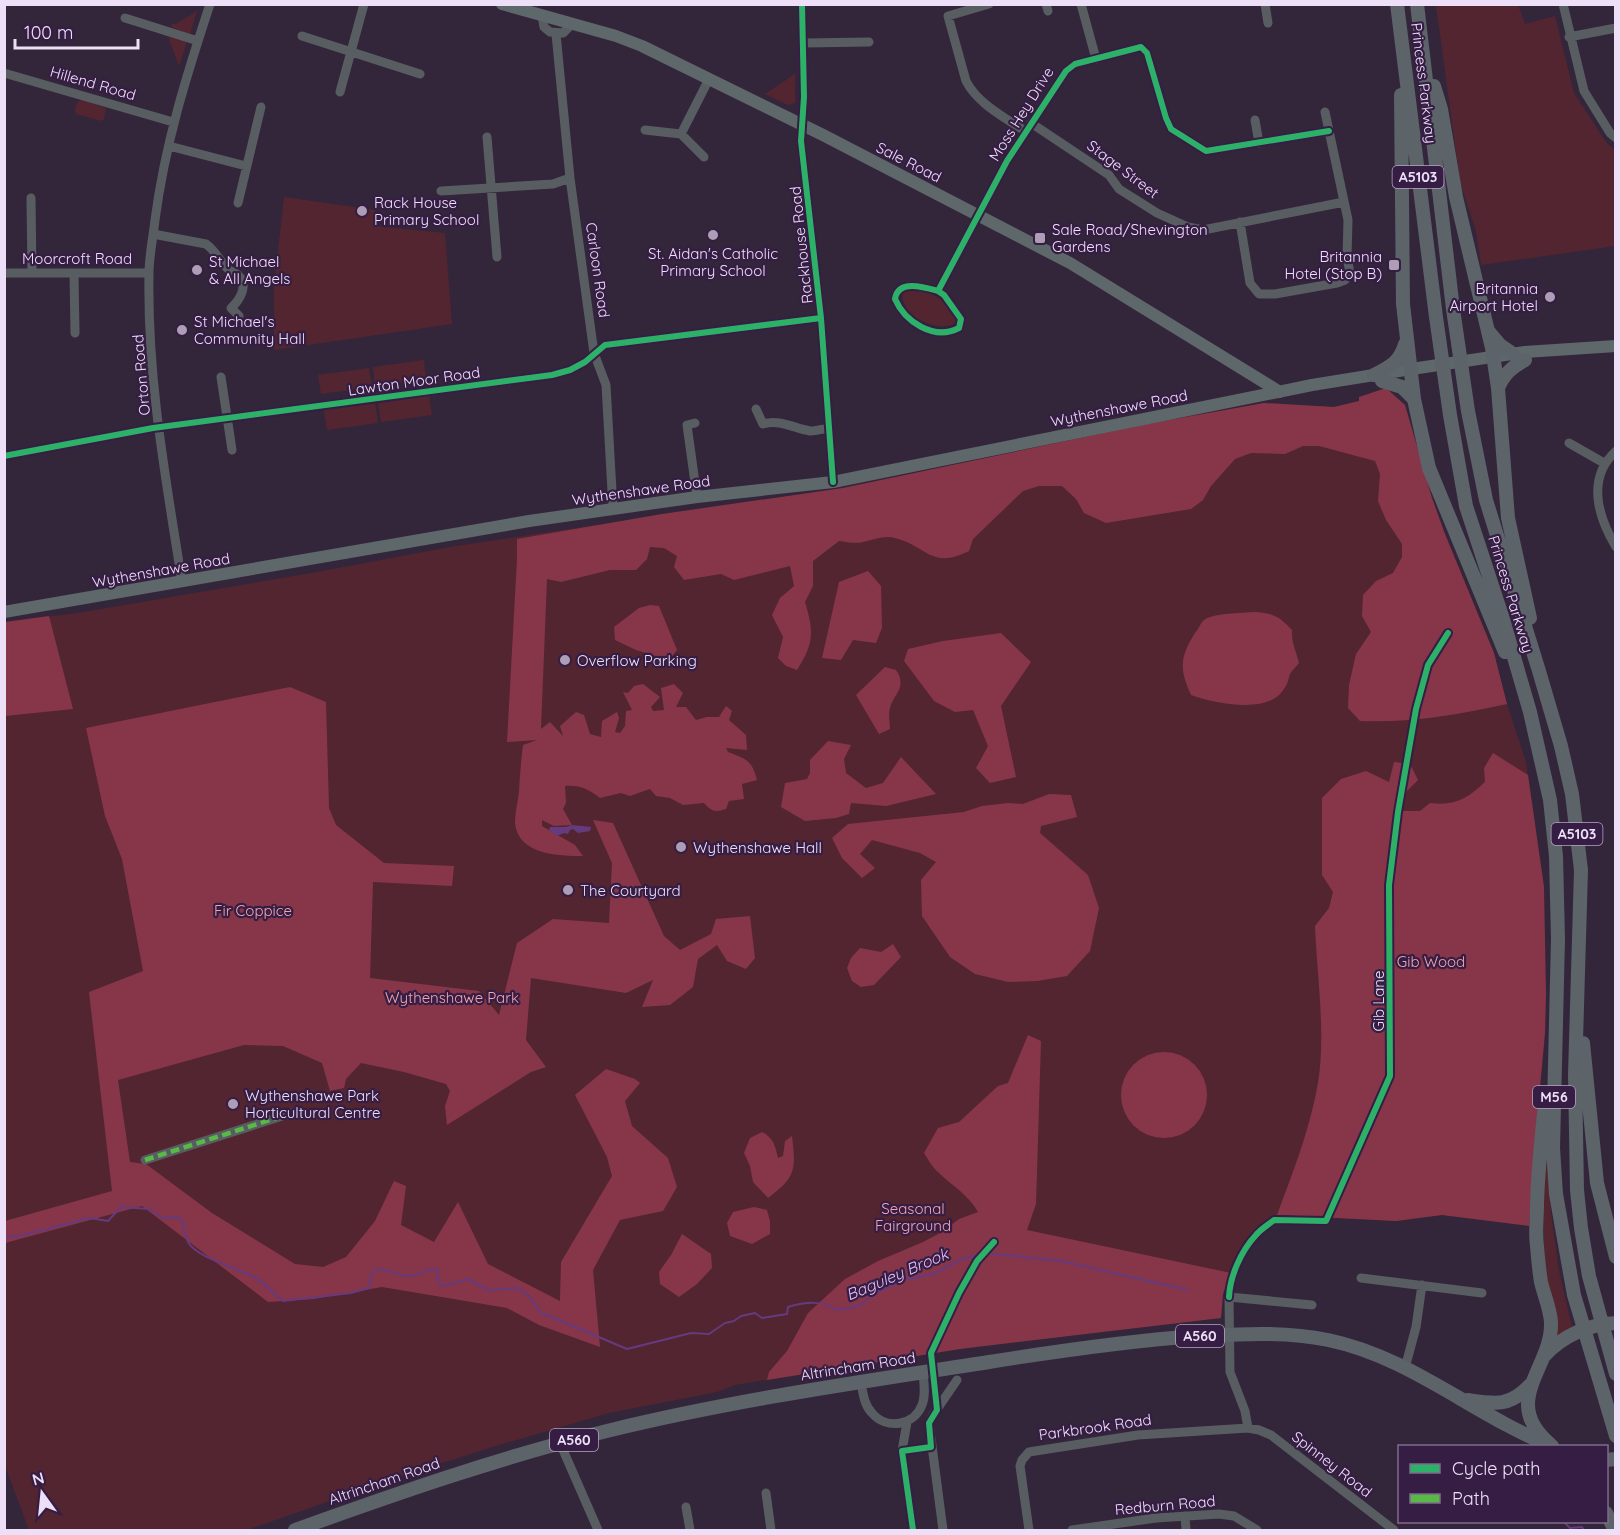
<svg xmlns="http://www.w3.org/2000/svg" width="1620" height="1535" font-family="Quicksand,sans-serif">
	<style>
		.green { fill: #532530 }
		.forest { fill: #873649 }
		.water { fill: #653a7f }
		.lines { fill: none; stroke-linecap: round; stroke-linejoin: round }
		.stream { stroke: #653a7f; stroke-width: 2 }
		.minor { stroke: #585d61; stroke-width: 9 }
		.major { stroke: #5e686b; stroke-width: 12 }
		.highway { stroke: #5c6369; stroke-width: 14 }
		.quiet { stroke: #58b947; stroke-width: 4.5; stroke-dasharray: 9 4.5; stroke-linecap: butt }
		.cycleway-casing { stroke: #351d44; stroke-width: 10 }
		.cycleway { stroke: #2db169; stroke-width: 6 }
		.poi-dot { fill: #ad9eb6; stroke: #351d44; stroke-width: 2 }
		.labels { text-anchor: middle; dominant-baseline: central; stroke-width: 4.5; stroke-linejoin: round; paint-order: stroke }
		.shield { fill: #351d44; stroke: #b6a5c2; stroke-width: 1.5 }
		.shield-label { font-size: 14px; font-weight: bold; fill: #eedff8 }
		.street-label { font-size: 15px; fill: #eedff8; stroke: #351d44 }
		.poi-label { font-size: 15px; fill: #eedff8; stroke: #351d44; text-anchor: start }
		.park-label { font-size: 15px; fill: #f3a6b0; stroke: #351d44 }
		.water-label { font-size: 16px; font-style: italic; fill: #e3bffd; stroke: #351d44 }
	</style>
	<rect width="100%" height="100%" fill="#33263b"/>
	<!-- green -->
	<path class="green" d="M1436,5H1518L1525,24L1555,16L1574,93L1606,142L1615,150V246L1481,265L1476,231L1460,182Z
		M197,11L190,34L171,27L172,24H176Z
		M171,34L188,39L179,66L169,39Z
		M795,74V103L788,105L765,94Z
		M82,100L106,108L104,119L101,121L76,114L75,110L77,102Z
		M284,197L375,210L374,226L445,233L452,324L274,350V286Z
		M915,289C940,296 942,297 957,318L956,323C939,334 899,316 903,293Z
		M424,360L426,379L375,386L373,367Z
		M369,368L372,387L321,394L318,375Z
		M429,395L432,415L381,422L378,402Z
		M1359,397L1405,405L1432,498L1445,534L1494,653L1507,704L1526,762L1544,887L1529,1226L1442,1215L1396,1221L1277,1215L1258,1228L1246,1244L1233,1268L1223,1294L1221,1318L1021,1339L735,1385L717,1392L609,1413L499,1445L398,1477L247,1530H29L5,1466V622L78,613L317,572L450,547L843,488L1147,424L1264,403L1334,407L1359,401Z
		M375,403L378,423L327,430L324,410Z
		M1545,1153H1547L1551,1213L1559,1271L1572,1327L1555,1338L1545,1269L1543,1214Z"/>
	<!-- forest -->
	<path class="forest" d="M1386,388L1405,405L1432,498L1445,534L1494,653L1507,704C1458,715 1410,723 1360,721L1348,708L1349,685L1356,654L1371,632L1362,616L1363,595L1376,581L1393,573L1402,557V544L1386,520L1378,501L1380,474L1375,461L1319,446H1303L1285,454L1251,453L1235,459L1211,486L1203,500L1191,509L1106,523L1084,513L1076,499L1062,486H1039L1023,491L973,539L969,551C931,570 927,546 895,538C884,535 873,540 863,542C855,544 847,542 839,541L813,561V586L805,602C814,632 814,643 797,670L786,666L778,658L783,637L772,615L780,598L794,586L790,566L734,580L721,574L684,580L674,567L677,556L664,548L650,547L647,559L636,570H610L561,582L547,579L541,729L550,722L563,736L560,726L576,712L584,715L590,734L601,737L602,721L617,712L619,718L615,732L620,733L625,726L626,711L632,710L623,692L628,693L634,686L643,684L660,697L651,707L653,711L664,710L661,688L674,684L683,693L676,707H686L696,720L707,717H719L726,706L732,711L729,720L746,735L747,750L726,748L728,752C746,759 752,760 757,780L742,784L744,799L729,801L726,809C715,813 711,811 704,803L683,805L670,798L656,796L650,789L630,796L621,793L600,798C588,789 580,785 565,786L566,803L563,809L572,825L554,826L542,820V826L575,845L583,856C559,856 518,855 515,823C515,812 518,802 519,791C520,775 521,760 523,745L537,740L507,742L517,559V539L662,514L843,488L1147,424L1264,403L1334,407L1359,401V397Z
		M868,571L881,586L882,628L876,643L853,640L841,660L822,658L839,582Z
		M650,605L659,606L677,650L669,660L636,650L615,640L614,627L639,608Z
		M1254,612C1273,613 1279,616 1292,630C1291,642 1296,651 1299,663C1297,666 1292,670 1290,674C1287,683 1288,685 1280,694C1262,713 1213,703 1191,695C1179,669 1180,657 1195,633C1198,630 1200,624 1203,621C1211,613 1242,613 1254,612Z
		M49,616L73,709L5,716V622Z
		M1001,633L1031,662L1001,706L1016,777L990,783L976,768L988,746L973,710L955,712L934,701L904,661L908,649L943,641Z
		M885,667L896,670C908,688 893,694 890,708C888,714 890,722 890,729L879,734L856,695Z
		M290,687L326,702L329,808L336,825L384,863L454,866L452,886L373,882L370,978L479,991L499,1015L517,943L553,919L609,923L612,863L593,820L613,823L664,936L680,950L711,934L716,919L750,916L755,958L746,969L727,961L717,945L698,959L693,987L670,1005L642,1007L653,980L626,993L531,978L526,1040L546,1067L531,1072L447,1125L445,1106L450,1091L446,1084L404,1072L361,1063L346,1079L344,1088L330,1091L322,1063L283,1046L244,1045L118,1080L130,1162L146,1164L212,1213L295,1264L323,1267L346,1257L375,1221L394,1181L406,1186L401,1225L434,1242L458,1202L488,1264L560,1301L561,1262L612,1176L607,1157L575,1095L606,1069L635,1079L640,1083L625,1101L632,1126L668,1158L677,1187L663,1211L620,1220L593,1270L600,1347L539,1325L507,1308L382,1287L314,1299L268,1302L142,1206L5,1243V1221L112,1191L89,992L143,971L122,859L105,816L86,728Z
		M828,741L851,745L844,759L846,773L866,788L883,783L901,757L936,794L886,806L851,803L849,814L836,818L805,821L781,807L785,783L807,779L810,773V760Z
		M1493,753L1528,775L1544,887L1546,994L1545,1033L1534,1153L1529,1226L1442,1215L1396,1221L1277,1215C1293,1172 1310,1129 1318,1083C1326,1034 1317,976 1315,926L1329,908L1333,892L1322,875V798L1341,779L1366,771L1389,782L1394,762L1410,764L1418,780L1397,801L1402,811H1420L1430,803C1455,806 1467,799 1485,782L1484,768Z
		M1049,794L1071,795L1077,817L1041,826L1040,833L1088,875L1099,908L1090,951L1067,976L1037,981L1008,982L975,974L950,957L922,916L921,880L936,862L920,853L872,840L860,854L875,868L862,878L842,858L832,838L848,824L964,812L982,806L1008,803L1023,804Z
		M893,944L901,957L874,985L861,987L852,981L847,968L851,958L860,948L881,952Z
		M1028,1035L1041,1041L1036,1204L1027,1230L1231,1273L1223,1294L1221,1318L960,1349L767,1380L769,1372L787,1351L808,1313L845,1279L878,1261L923,1242L942,1232L959,1219L978,1212C968,1194 952,1186 938,1172C932,1167 928,1159 924,1153L938,1128L959,1122L998,1086L1008,1083Z
		M1121 1095a43 43 0 1 1 86 0a43 43 0 1 1-86 0Z
		M762,1132C774,1138 775,1146 778,1158L783,1156L785,1141L792,1136C796,1170 796,1177 768,1198L753,1182L750,1166L744,1153L750,1138Z
		M754,1207L767,1210L770,1221V1234L752,1244L730,1236L727,1223L733,1212Z
		M682,1234L711,1254L712,1268L697,1284L679,1297L660,1284L659,1272L671,1255Z"/>
	<!-- water -->
	<path class="water" d="M572,825L591,827L590,831L578,833L573,829L570,830L568,834L564,833L557,836L549,830L550,827H566Z"/>
	<g class="lines">
		<!-- stream -->
		<path class="stream" d="M4,1237L20,1236L90,1218L108,1221L121,1207L150,1209L162,1218L175,1217L182,1220C184,1227 185,1236 188,1242C196,1257 234,1267 250,1275C262,1280 273,1292 283,1301L351,1293L369,1288L372,1273L377,1269C388,1270 397,1275 407,1276C418,1277 424,1268 437,1269L438,1283L443,1286L468,1279L488,1290L517,1288L529,1296L540,1312L627,1349L691,1333L709,1334L725,1323L734,1321L741,1316L755,1313L762,1318L787,1314L788,1307C805,1302 822,1300 837,1310L858,1306L878,1292L904,1280L934,1274L962,1259L985,1253L1061,1261L1188,1290
			M1564,1522L1570,1528L1582,1527L1584,1530"/>
		<!-- minor -->
		<path class="minor" d="M802,4L804,97L801,141L821,318L833,482
			M989,4L948,16L966,81C978,104 1004,117 1025,131
			M1046,4L1048,11
			M1081,4L1096,59
			M1265,4L1268,23
			M1563,4L1584,91L1610,133L1616,138
			M542,15L544,27L550,32L563,33L572,24
			M125,18L198,41
			M556,34L570,178L594,353L606,385L613,509
			M302,36L420,74
			M1569,37L1616,28
			M804,43L869,42
			M4,73L173,122
			M340,92L364,4
			M1255,120L1259,143
			M1031,123L1109,175L1119,189L1157,213L1188,227L1203,230L1344,202
			M645,130L681,134L709,79
			M681,134L704,157
			M487,137L497,257
			M169,146L246,166
			M441,191L553,184L570,178
			M31,198L32,273
			M238,203L261,107
			M1240,222L1250,283L1259,294H1275L1337,283L1345,280L1350,273L1347,257L1348,220L1325,112
			M153,234L206,244C216,251 220,262 229,270C231,272 235,272 238,275C249,285 240,300 231,308L239,316
			M4,273H149
			M74,273L75,333
			M938,291L944,295L961,319L959,328C934,341 905,322 895,299C898,279 924,287 938,291L1007,161L1066,71L1075,64L1141,47L1147,53L1166,118L1171,129L1206,151L1329,131
			M221,377L232,450
			M756,409L763,424C780,419 793,428 810,431C816,431 823,429 829,428
			M695,423L687,425L697,497
			M1569,443L1604,463
			M1616,451C1586,478 1598,517 1616,547
			M4,456L153,428L552,375L570,370L585,362L605,345L821,318
			M182,582C166,480 147,378 149,274C149,256 153,238 155,220C165,144 186,77 210,4
			M145,1160L298,1111
			M1361,1278L1482,1293
			M1405,1368L1416,1327L1422,1285
			M861,1382C863,1393 864,1405 872,1413C886,1430 914,1426 922,1405C926,1395 924,1383 923,1373
			M907,1422L902,1451L913,1530
			M1248,1428L1245,1411L1230,1372L1229,1297L1312,1305
			M560,1443L598,1530
			M902,1451L931,1447
			M766,1493L771,1530
			M686,1507L690,1530
			M1185,1516L1186,1530
			M943,1530L929,1423L933,1415L957,1380
			M1029,1530L1020,1466L1022,1460L1029,1452L1138,1435L1248,1428L1259,1430L1271,1435L1394,1530
			M1072,1530L1156,1518L1219,1514L1234,1516L1257,1530"/>
		<!-- major -->
		<path class="major" d="M502,4L616,36L642,46L823,135L1070,263L1280,392
			M4,612L529,521L697,497L833,482L1312,385L1405,370L1525,352L1616,346"/>
		<!-- highway -->
		<path class="highway" d="M1397,4L1436,317L1450,415L1466,506L1502,616L1530,712L1550,800L1556,856L1558,939L1553,1148L1556,1194L1574,1295L1616,1436
			M1417,4L1453,309L1468,411L1486,500L1539,671L1561,746L1572,794L1581,870L1575,1075L1577,1190L1581,1228L1589,1276L1616,1374
			M1434,86L1441,109L1456,197L1492,348L1498,388L1508,518L1530,618
			M1401,95L1403,304L1414,399L1429,468L1505,652
			M1489,332L1500,345L1513,354
			M1374,375C1390,367 1400,362 1405,344
			M1382,381L1402,387L1414,399
			M1498,388C1504,374 1512,367 1525,360
			M1583,1043L1597,1183L1616,1257
			M1546,1095C1542,1132 1538,1168 1537,1204C1537,1218 1535,1232 1537,1246C1538,1258 1539,1270 1541,1282C1544,1295 1550,1308 1551,1322C1553,1367 1499,1401 1550,1444
			M1544,1356C1562,1336 1589,1324 1616,1323
			M1468,1400C1495,1404 1510,1407 1530,1385
			M1606,1460L1616,1459
			M1606,1513L1615,1530
			M295,1530C398,1493 501,1457 607,1431C733,1400 861,1382 989,1362C1058,1351 1127,1341 1197,1336C1241,1334 1284,1331 1328,1340C1411,1357 1475,1416 1552,1446"/>
		<!-- quiet -->
		<path class="quiet" d="M145,1160L298,1111"/>
		<defs>
			<path id="cycleway" d="M802,4L804,97L801,141L821,318L833,482
				M938,291L944,295L961,319L959,328C934,341 905,322 895,299C898,279 924,287 938,291L1007,161L1066,71L1075,64L1141,47L1147,53L1166,118L1171,129L1206,151L1329,131
				M4,456L153,428L552,375L570,370L585,362L605,345L821,318
				M1229,1297C1230,1276 1241,1251 1256,1235C1261,1229 1268,1225 1274,1220L1326,1221L1390,1076L1389,885L1398,812L1416,709L1428,665L1448,633
				M913,1530L902,1451L931,1447L929,1423L937,1410L931,1353L959,1293L977,1261L994,1242"/>
		</defs>
		<!-- cycleway casing -->
		<use href="#cycleway" class="cycleway-casing"/>
		<!-- cycleway -->
		<use href="#cycleway" class="cycleway"/>
	</g>
	<!-- markers -->
	<g class="poi-dot">
		<circle cx="362" cy="211" r="6"/>
		<circle cx="713" cy="235" r="6"/>
		<rect x="1034" y="232" width="12" height="12" rx="3"/>
		<rect x="1388" y="259" width="12" height="12" rx="3"/>
		<circle cx="197" cy="270" r="6"/>
		<circle cx="1550" cy="297" r="6"/>
		<circle cx="182" cy="330" r="6"/>
		<circle cx="565" cy="660" r="6"/>
		<circle cx="681" cy="847" r="6"/>
		<circle cx="568" cy="890" r="6"/>
		<circle cx="233" cy="1104" r="6"/>
	</g>
	<g class="labels">
		<!-- shield labels -->
		<g class="shield">
			<rect x="1392.5" y="166" width="51" height="22" rx="4.5"/>
			<rect x="1551.5" y="823" width="51" height="22" rx="4.5"/>
			<rect x="1533" y="1086" width="42" height="22" rx="4.5"/>
			<rect x="1176" y="1325" width="48" height="22" rx="4.5"/>
			<rect x="550" y="1429" width="48" height="22" rx="4.5"/>
		</g>
		<g class="shield-label">
			<text x="1418" y="177">A5103</text>
			<text x="1577" y="834">A5103</text>
			<text x="1554" y="1097">M56</text>
			<text x="1200" y="1336">A560</text>
			<text x="574" y="1440">A560</text>
		</g>
		<!-- street labels -->
		<g class="street-label">
			<text transform="translate(93 83) rotate(16)">Hillend Road</text>
			<text transform="translate(1424 83) rotate(83)">Princess Parkway</text>
			<text transform="translate(1021 114) rotate(-58)">Moss Hey Drive</text>
			<text transform="translate(909 162) rotate(27)">Sale Road</text>
			<text transform="translate(1123 169) rotate(37)">Stage Street</text>
			<text transform="translate(801 245) rotate(-96)">Rackhouse Road</text>
			<text x="77" y="258">Moorcroft Road</text>
			<text transform="translate(598 270) rotate(82)">Carloon Road</text>
			<text transform="translate(141 375) rotate(-95)">Orton Road</text>
			<text transform="translate(414 381) rotate(-8)">Lawton Moor Road</text>
			<text transform="translate(1119 408) rotate(-11)">Wythenshawe Road</text>
			<text transform="translate(641 490) rotate(-8)">Wythenshawe Road</text>
			<text transform="translate(161 570) rotate(-10)">Wythenshawe Road</text>
			<text transform="translate(1511 594) rotate(73)">Princess Parkway</text>
			<text transform="translate(1378 1001) rotate(-90)">Gib Lane</text>
			<text transform="translate(858 1366) rotate(-9)">Altrincham Road</text>
			<text transform="translate(1095 1427) rotate(-8)">Parkbrook Road</text>
			<text transform="translate(1332 1464) rotate(38)">Spinney Road</text>
			<text transform="translate(384 1481) rotate(-19)">Altrincham Road</text>
			<text transform="translate(1165 1505) rotate(-5)">Redburn Road</text>
		</g>
		<!-- poi labels -->
		<g class="poi-label">
			<text x="374" y="202">Rack House<tspan x="374" dy="17">Primary School</tspan></text>
			<text x="1052" y="229">Sale Road/Shevington<tspan x="1052" dy="17">Gardens</tspan></text>
			<text x="713" y="253" text-anchor="middle">St. Aidan's Catholic<tspan x="713" dy="17">Primary School</tspan></text>
			<text x="1382" y="256" text-anchor="end">Britannia<tspan x="1382" dy="17">Hotel (Stop B)</tspan></text>
			<text x="209" y="261">St Michael<tspan x="209" dy="17">&amp; All Angels</tspan></text>
			<text x="1538" y="288" text-anchor="end">Britannia<tspan x="1538" dy="17">Airport Hotel</tspan></text>
			<text x="194" y="321">St Michael's<tspan x="194" dy="17">Community Hall</tspan></text>
			<text x="577" y="660">Overflow Parking</text>
			<text x="693" y="847">Wythenshawe Hall</text>
			<text x="580" y="890">The Courtyard</text>
			<text x="245" y="1095">Wythenshawe Park<tspan x="245" dy="17">Horticultural Centre</tspan></text>
		</g>
		<!-- park labels -->
		<g class="park-label">
			<text x="253" y="910">Fir Coppice</text>
			<text x="1431" y="961">Gib Wood</text>
			<text x="452" y="997">Wythenshawe Park</text>
			<text x="913" y="1208">Seasonal<tspan x="913" dy="17">Fairground</tspan></text>
		</g>
		<!-- water labels -->
		<g class="water-label">
			<text transform="translate(897 1274) rotate(-23)">Baguley Brook</text>
		</g>
	</g>
	<!-- border -->
	<rect width="1620" height="1535" fill="none" stroke="#eedff8" stroke-width="12"/>
	<!-- legend -->
	<rect x="1398" y="1445" width="210" height="78" fill="#351d44" stroke="#7f6b8c" stroke-width="1.5"/>
	<rect x="1410" y="1464" width="30" height="9" fill="#2db169" stroke="#7f6b8c" stroke-width="1.5"/>
	<text x="1452" y="1475" font-size="18" fill="#eedff8">Cycle path</text>
	<rect x="1410" y="1494" width="30" height="9" fill="#58b947" stroke="#7f6b8c" stroke-width="1.5"/>
	<text x="1452" y="1505" font-size="18" fill="#eedff8">Path</text>
	<!-- north arrow -->
	<g transform="translate(42 1493) rotate(345)" stroke="#351d44" stroke-width="4.5" paint-order="stroke">
	<path d="M0-4.5L10 22L0 15L-10 22Z" fill="#eedff8"/>
	<text y="-9" font-size="16" font-weight="bold" text-anchor="middle" fill="#eedff8">N</text>
	</g>
	<!-- scale -->
	<path d="M15 39v9h123v-9" fill="none" stroke="#eedff8" stroke-width="3"/>
	<text x="24" y="39" font-size="18" fill="#eedff8" stroke="#351d44" stroke-width="4.5" paint-order="stroke">100 m</text>
</svg>
